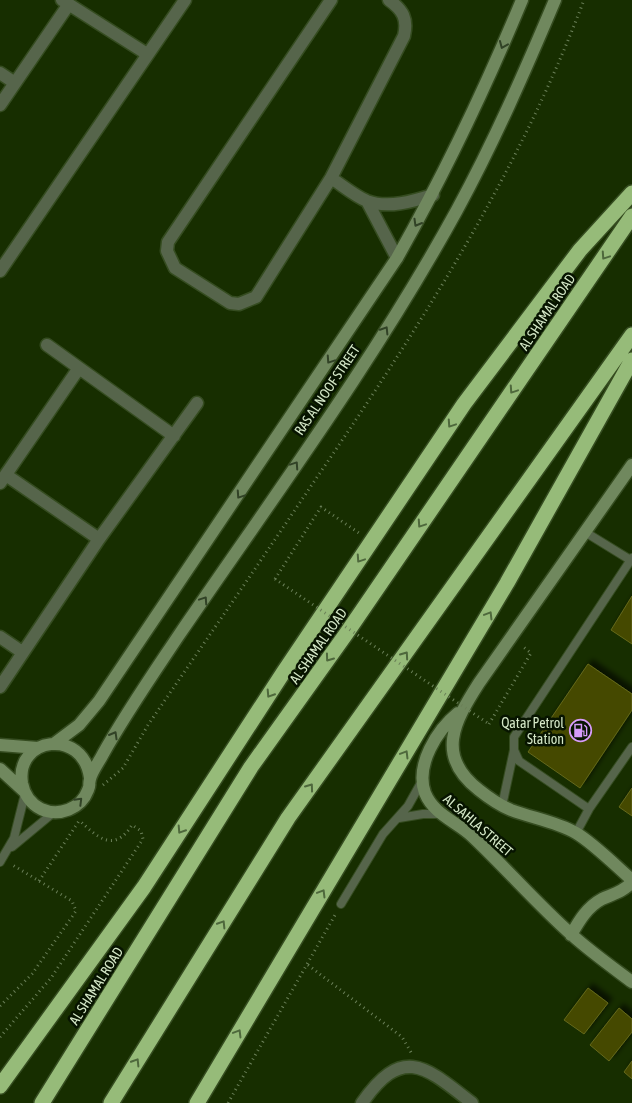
<svg xmlns="http://www.w3.org/2000/svg" width="632" height="1103" font-family="'Asap Condensed',sans-serif">
	<style>
		.building { fill: #454800; stroke: #65691b; filter: url(#shadow) }
		.lines { fill: none; stroke-linecap: round; stroke-linejoin: round }
		.lane-casing { stroke: #354c20; stroke-width: 10 }
		.street-casing { stroke: #354c20; stroke-width: 15 }
		.secondary-casing { stroke: #354c20; stroke-width: 15 }
		.highway-casing { stroke: #354c20; stroke-width: 18 }
		.path { stroke: #6b8058; stroke-width: 3; stroke-dasharray: 1 4; stroke-linecap: butt }
		.lane { stroke: #56654b; stroke-width: 8 }
		.street { stroke: #56654b; stroke-width: 12 }
		.secondary { stroke: #70885e; stroke-width: 12 }
		.highway { stroke: #96bb79; stroke-width: 15 }
		.path-bridge { stroke: #6b8058; stroke-width: 3; stroke-dasharray: 1 4; stroke-linecap: butt }
		.oneway { stroke: #314226 }
		.oneway2 { stroke: #4e683c }
		.labels { text-anchor: middle; dominant-baseline: central; stroke-width: 5; stroke-linejoin: round; paint-order: stroke }
		.street-label { font-size: 14px; fill: #d5e8c7; stroke: #071400 }
		.poi-label { font-size: 14px; fill: #d5e8c7; stroke: #071400; text-anchor: end }
	</style>
	<defs>
		<filter id="shadow"><feDropShadow dx="4.5" dy="-4.5" stdDeviation="2.5" flood-color="#0009"/></filter>
	</defs>
	<rect width="100%" height="100%" fill="#172e00"/>
	<!-- building -->
	<path class="building" d="M632,596V644L611,630Z
		M588,664L632,694V710L580,788L528,752Z
		M632,788V816L619,807Z
		M588,988L608,1003L584,1034L564,1020Z
		M619,1008L632,1019V1032L609,1061L590,1045Z
		M632,1061V1079L624,1072Z"/>
	<g class="lines">
		<defs>
			<path id="lane" d="M585,532L632,561
				M502,806L514,750
				M589,809L519,761L514,750V737L632,558
				M399,818L423,814H440
				M576,833L589,809L632,747
				M12,847L53,813
				M0,862L14,838L25,794
				M341,904L383,834L408,806L422,781"/>
			<path id="street" d="M62,0L147,54
				M331,0L168,242L167,251L175,268L230,303L239,304L256,297L331,178L404,36C408,19 403,10 389,0
				M0,73L15,83
				M0,105L69,4
				M331,178C342,185 355,196 367,201C388,209 414,201 433,195
				M367,201L397,258
				M0,271L185,0
				M47,345L174,436
				M6,475L99,539
				M0,483L79,368
				M0,637L22,652
				M0,687L99,539L197,403
				M362,1103C403,1044 426,1067 472,1103"/>
			<path id="secondary" d="M632,465L479,683C454,722 435,756 479,790C489,798 499,805 511,810C532,818 557,822 576,833C593,843 616,866 632,880
				M458,713C437,730 415,765 425,793C434,815 456,821 472,836C506,868 537,904 572,935C591,952 612,967 632,982
				M55,743L79,725L99,701L397,258C444,175 485,89 522,0
				M0,745L38,748
				M0,769L24,791
				M90,778C83,727 15,737 22,783C24,794 31,804 41,809C59,817 81,809 88,790C91,782 88,788 90,779C92,771 99,762 103,754C126,713 153,674 179,635C274,496 376,358 457,210C494,142 525,71 555,0
				M571,935C579,921 587,907 602,899C613,894 623,892 632,882"/>
			<path id="highway" d="M0,1086L144,887L283,673L464,404L580,250L632,193
				M42,1103L251,767L346,634L632,216
				M111,1103L288,818L632,335
				M197,1103L507,583L632,360"/>
		</defs>
		<!-- lane casing -->
		<use href="#lane" class="lane-casing"/>
		<!-- street casing -->
		<use href="#street" class="street-casing"/>
		<!-- secondary casing -->
		<use href="#secondary" class="secondary-casing"/>
		<!-- highway casing -->
		<use href="#highway" class="highway-casing"/>
		<!-- path -->
		<path class="path" d="M275,579L321,507L359,533
			M489,724L531,653L522,646
			M103,785L123,768L148,725C202,646 256,568 309,489C415,334 517,177 584,0
			M39,881L79,821
			M308,965L402,1037L412,1054
			M0,1006L32,974L76,911L72,901L11,864
			M0,1037L51,978L143,839L141,831L132,825C114,853 98,838 79,820
			M228,1103L335,915"/>
		<!-- lane -->
		<use href="#lane" class="lane"/>
		<!-- street -->
		<use href="#street" class="street"/>
		<!-- secondary -->
		<use href="#secondary" class="secondary"/>
		<!-- highway -->
		<use href="#highway" class="highway"/>
		<!-- path-bridge -->
		<path class="path-bridge" d="M275,579L489,724"/>
	</g>
	<!-- one-way arrows -->
	<defs><path id="oneway-chevron" d="M-2-3.5L2.5 0L-2 3.5" fill="none" stroke-width="1.6" stroke-linecap="round" stroke-linejoin="round" transform="scale(1.25)"/></defs>
	<g class="oneway">
		<use href="#oneway-chevron" transform="translate(503 45) rotate(113)"/>
		<use href="#oneway-chevron" transform="translate(417 223) rotate(120)"/>
		<use href="#oneway-chevron" transform="translate(385 330) rotate(-58)"/>
		<use href="#oneway-chevron" transform="translate(330 360) rotate(124)"/>
		<use href="#oneway-chevron" transform="translate(295 465) rotate(-56)"/>
		<use href="#oneway-chevron" transform="translate(240 495) rotate(124)"/>
		<use href="#oneway-chevron" transform="translate(204 600) rotate(-56)"/>
		<use href="#oneway-chevron" transform="translate(114 735) rotate(-60)"/>
		<use href="#oneway-chevron" transform="translate(79 801) rotate(-45)"/>
	</g>
	<g class="oneway2">
		<use href="#oneway-chevron" transform="translate(605 256) rotate(124)"/>
		<use href="#oneway-chevron" transform="translate(513 390) rotate(124)"/>
		<use href="#oneway-chevron" transform="translate(451 424) rotate(124)"/>
		<use href="#oneway-chevron" transform="translate(421 524) rotate(124)"/>
		<use href="#oneway-chevron" transform="translate(360 559) rotate(124)"/>
		<use href="#oneway-chevron" transform="translate(489 615) rotate(-59)"/>
		<use href="#oneway-chevron" transform="translate(405 655) rotate(-55)"/>
		<use href="#oneway-chevron" transform="translate(329 658) rotate(126)"/>
		<use href="#oneway-chevron" transform="translate(270 694) rotate(123)"/>
		<use href="#oneway-chevron" transform="translate(405 754) rotate(-59)"/>
		<use href="#oneway-chevron" transform="translate(310 787) rotate(-54)"/>
		<use href="#oneway-chevron" transform="translate(181 830) rotate(123)"/>
		<use href="#oneway-chevron" transform="translate(322 893) rotate(-59)"/>
		<use href="#oneway-chevron" transform="translate(222 924) rotate(-58)"/>
		<use href="#oneway-chevron" transform="translate(238 1033) rotate(-59)"/>
		<use href="#oneway-chevron" transform="translate(136 1062) rotate(-58)"/>
	</g>
	<!-- icons -->
	<defs>
		<symbol id="fuel-ring" viewBox="-11 -11 22 22"><circle r="9.5" fill="#071400" stroke="#d69bf9" stroke-width="1.5"/><path d="M-5.5-6h7V0h2V4h1.3V-2.5L3-4.5l.8-.8L6-3V5H2.5V1h-1V6h-7ZM-4.2-4.7v3.2H.2V-4.7Z" fill="#d69bf9"/></symbol>
	</defs>
	<g fill-rule="evenodd">
		<use href="#fuel-ring" x="568" y="718" width="25" height="25"/>
	</g>
	<g class="labels">
		<!-- street labels -->
		<g class="street-label">
			<text transform="translate(547 312) rotate(-56)">AL SHAMAL ROAD</text>
			<text transform="translate(327 390) rotate(-56)">RAS AL NOOF STREET</text>
			<text transform="translate(318 646) rotate(-55)">AL SHAMAL ROAD</text>
			<text transform="translate(478 825) rotate(41)">AL SAHLA STREET</text>
			<text transform="translate(96 986) rotate(-58)">AL SHAMAL ROAD</text>
		</g>
		<!-- poi labels -->
		<g class="poi-label">
			<text x="564" y="723">Qatar Petrol<tspan x="564" dy="16">Station</tspan></text>
		</g>
	</g>
</svg>
